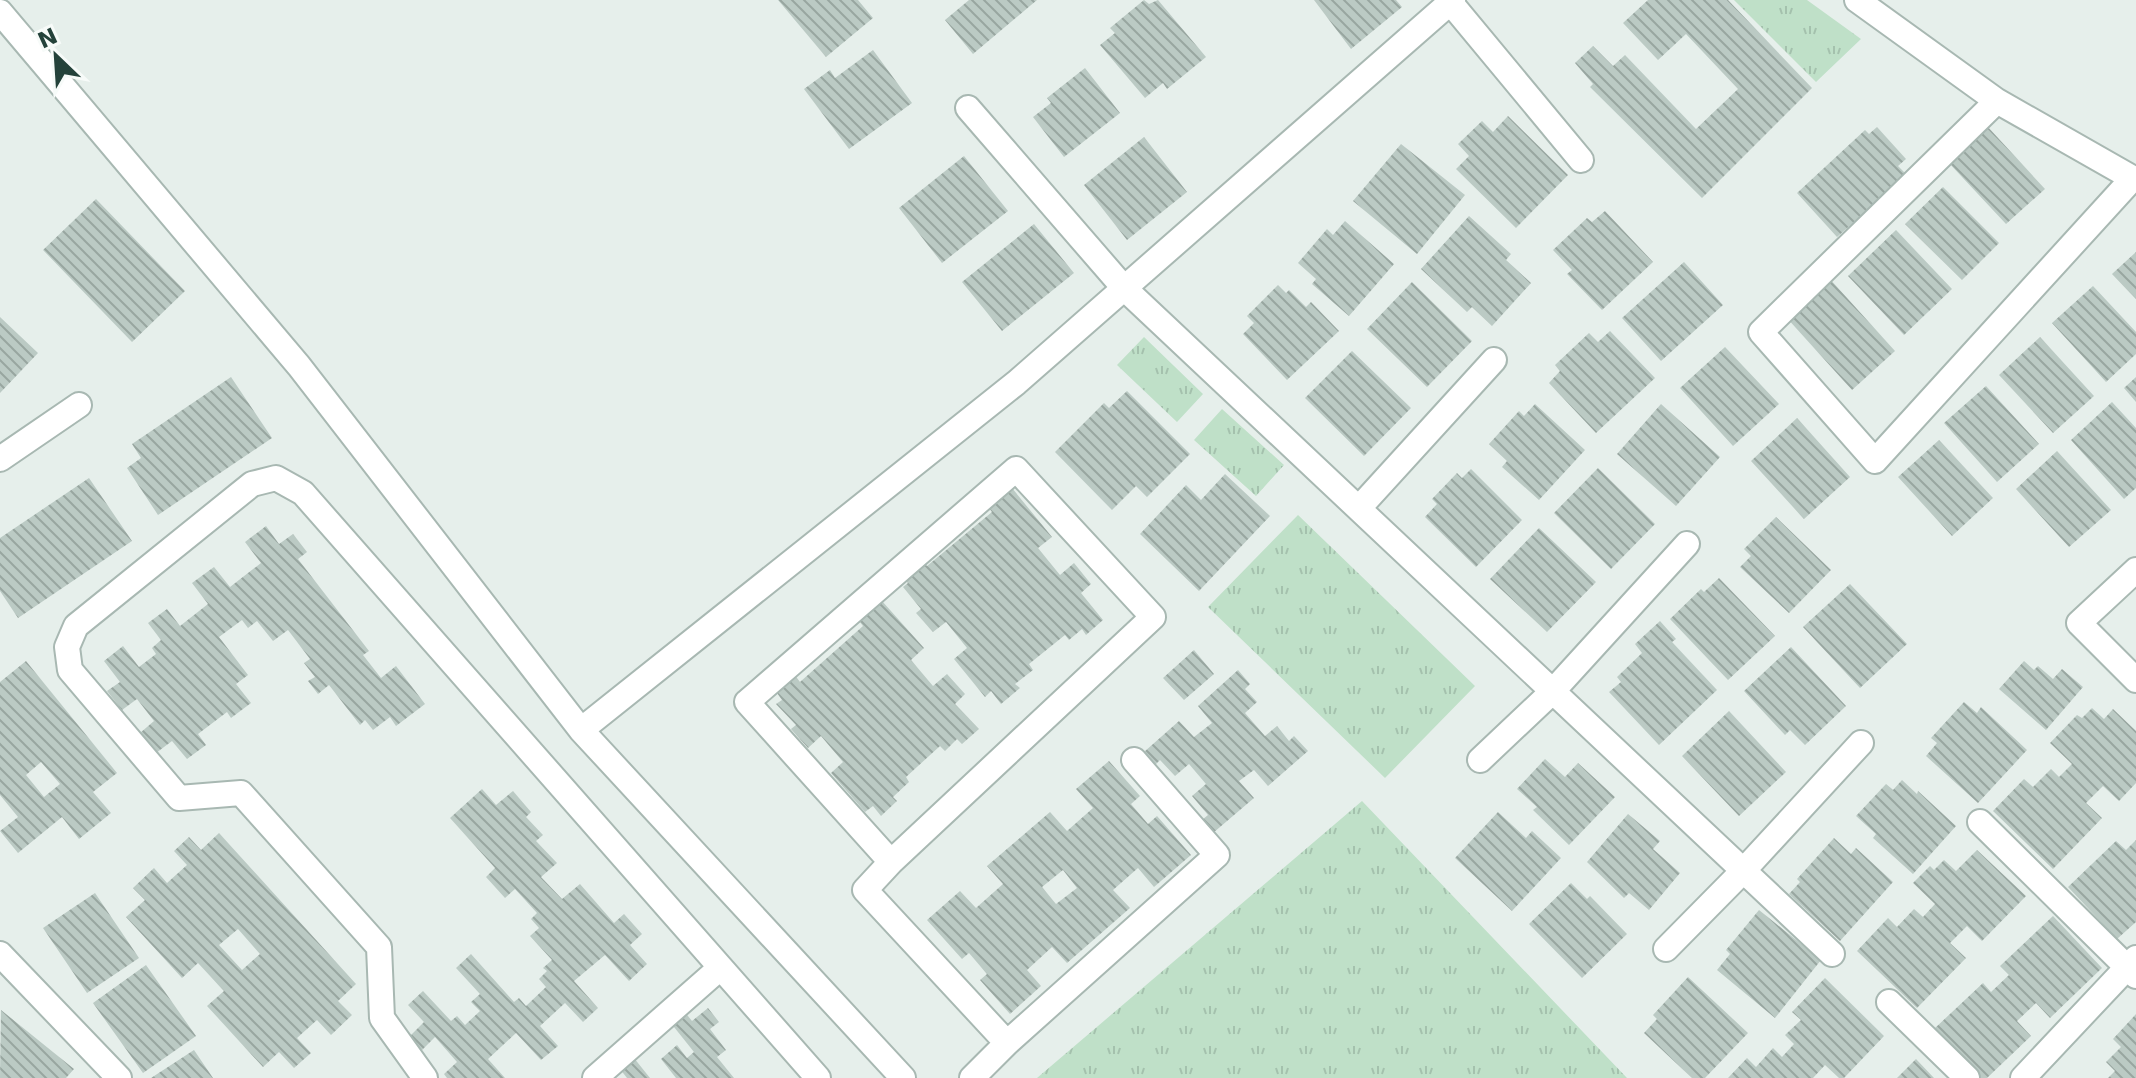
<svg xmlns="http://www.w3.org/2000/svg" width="2136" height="1078" font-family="'DejaVu Sans',sans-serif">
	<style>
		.grass { fill: url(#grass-tufts) }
		.building { fill: url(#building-back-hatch); fill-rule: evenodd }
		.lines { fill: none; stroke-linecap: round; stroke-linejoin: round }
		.street-casing { stroke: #a8b8b2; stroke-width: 28 }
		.street { stroke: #fff; stroke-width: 24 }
	</style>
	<defs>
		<pattern id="grass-tufts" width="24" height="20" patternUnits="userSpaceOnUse" patternTransform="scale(2)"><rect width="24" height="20" fill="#bfe0c8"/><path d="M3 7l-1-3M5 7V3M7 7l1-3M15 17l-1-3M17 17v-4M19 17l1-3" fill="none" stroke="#a4c1ad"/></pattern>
		<pattern id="building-back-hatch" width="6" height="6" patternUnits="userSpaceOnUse" patternTransform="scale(2)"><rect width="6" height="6" fill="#bbcac4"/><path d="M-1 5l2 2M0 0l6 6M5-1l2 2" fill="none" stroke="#98a6a0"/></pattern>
	</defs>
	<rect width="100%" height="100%" fill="#e6efeb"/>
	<!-- grass -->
	<path class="grass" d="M1734,0H1807L1861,39L1816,82Z
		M1144,337L1203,394L1177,422L1117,365Z
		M1222,409L1284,465L1256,496L1194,440Z
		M1298,515L1475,686L1385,778L1208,607Z
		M1362,801L1627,1078H1037Z"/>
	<!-- building -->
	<path class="building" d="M778,0H858L873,18L826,57Z
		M969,0H1037L973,54L945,20Z
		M1144,0L1149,4L1158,0L1206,57L1167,89L1163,83L1145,98L1100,45L1115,33L1110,28Z
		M1314,0H1396L1402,7L1351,49Z
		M1648,0H1728L1812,88L1702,198L1590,87L1593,84L1575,63L1593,46L1613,66L1625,55L1696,129L1738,89L1686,34L1658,60L1623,23Z
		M873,50L912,103L849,149L804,89L830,70L835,78Z
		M1085,68L1120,113L1064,157L1033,117L1051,103L1047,98Z
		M1508,116L1568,175L1516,228L1456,169L1469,156L1458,144L1482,121L1493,132Z
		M1987,126L2045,189L2006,224L1948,162Z
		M1877,127L1906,159L1898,166L1907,175L1837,237L1797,193L1865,130L1869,134Z
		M1144,137L1187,192L1127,240L1084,185Z
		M1401,144L1465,195L1417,254L1353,201Z
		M964,156L1008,211L942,263L899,208Z
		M1943,187L1999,243L1962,280L1905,224Z
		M96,199L185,291L132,342L43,250Z
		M1605,211L1653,262L1602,310L1567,274L1572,270L1553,250L1587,218L1592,222Z
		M1469,216L1511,254L1506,260L1531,283L1492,326L1472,307L1467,312L1421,269Z
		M1345,221L1394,264L1349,316L1312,284L1316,279L1298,263L1327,229L1333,235Z
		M1034,224L1074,273L1002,331L962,282Z
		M1896,230L1952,289L1904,335L1848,276Z
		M2136,252V299L2112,274Z
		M1684,262L1723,305L1661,361L1622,318Z
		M1829,278L1895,351L1852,390L1786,317Z
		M1412,282L1472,341L1427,387L1367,329Z
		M1278,285L1286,293L1289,290L1306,307L1311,302L1339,331L1287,380L1243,334L1254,323L1247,316Z
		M2093,286L2136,332V354L2106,382L2052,323Z
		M0,317L38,353L0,393Z
		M1610,331L1655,378L1596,433L1549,383L1560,371L1555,365L1589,333L1598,342Z
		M2040,337L2094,396L2053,433L1999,375Z
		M1725,347L1779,404L1733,446L1680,388Z
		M1352,351L1411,408L1364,456L1305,398Z
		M231,377L272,438L158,515L127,468L141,458L132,444Z
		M2136,377V402L2124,388Z
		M1986,386L2039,444L1997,482L1944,423Z
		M1127,391L1190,454L1147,497L1136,486L1112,510L1055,452L1104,403L1109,408Z
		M2112,402L2136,428V488L2124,499L2071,440Z
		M1535,404L1585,450L1539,500L1502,467L1507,461L1489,444L1519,411L1524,416Z
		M1661,404L1720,457L1676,506L1617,454Z
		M1797,418L1850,477L1804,519L1751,461Z
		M1939,440L1993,498L1952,536L1898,477Z
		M2057,451L2111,510L2069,547L2016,489Z
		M1598,468L1655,524L1611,569L1554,513Z
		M1471,469L1522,520L1476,567L1425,517L1437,504L1432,499L1457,473L1462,478Z
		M1225,474L1270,516L1199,591L1140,534L1186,485L1201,500Z
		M89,478L132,541L18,618L0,591V538Z
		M1012,488L1052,537L1038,548L1060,575L1074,563L1091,584L1081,593L1103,620L1086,635L1082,629L1069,640L1065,635L1029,664L1033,670L1015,684L1020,688L1001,704L991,691L985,697L954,659L967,648L946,622L933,632L916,613L921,609L903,587L908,583L903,577L923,561L927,566L992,512L988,507Z
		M1776,517L1831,570L1789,613L1740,567L1751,556L1744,549Z
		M266,526L279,544L293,534L307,552L298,559L369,651L363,655L381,678L396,666L425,704L396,726L390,717L373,730L365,720L360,725L329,685L318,694L308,681L315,677L304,663L310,659L288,630L273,641L257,621L248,628L242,620L219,637L248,675L236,684L251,703L231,718L227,712L198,734L206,745L187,759L172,741L156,753L140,733L154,721L137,699L122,710L107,691L120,682L104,661L123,646L139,667L156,654L152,648L161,640L148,623L167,609L180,626L208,604L192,583L214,567L230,587L261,563L245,542Z
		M1539,528L1596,582L1547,632L1490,579Z
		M1719,578L1775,636L1728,680L1670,619L1701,589L1704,592Z
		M1850,584L1907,644L1860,688L1803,627Z
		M882,601L924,648L911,660L933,686L947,674L965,694L955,704L979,729L962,744L957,739L945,751L940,746L906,777L909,782L893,797L897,801L881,816L873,806L865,812L831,773L843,762L821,736L808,748L791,729L796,725L776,704L782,700L777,693L796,677L800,682L863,626L859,621Z
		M1660,621L1676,639L1672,642L1717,690L1659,745L1609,692L1621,682L1617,677L1642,653L1635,644Z
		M1791,647L1846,706L1805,745L1790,730L1785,735L1744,691Z
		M1194,650L1214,674L1184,700L1163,678Z
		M26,661L117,773L93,792L111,813L79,839L62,817L18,853L0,831L18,817L0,795V682ZM41,762L60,784L44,797L26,775Z
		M2024,661L2034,670L2038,666L2053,679L2062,669L2083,687L2046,730L1999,689Z
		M1238,670L1250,684L1245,689L1257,702L1245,713L1265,736L1277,726L1289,741L1294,736L1308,751L1268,786L1254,770L1239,781L1254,798L1213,833L1202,820L1208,815L1192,796L1206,784L1189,764L1175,776L1160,760L1155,765L1144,752L1179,721L1194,737L1212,723L1198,706Z
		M1964,702L1977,713L1981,707L2027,750L1978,803L1926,756L1937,743L1931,738Z
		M2092,708L2104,719L2113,709L2136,731V783L2119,801L2103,786L2086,803L2102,818L2053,869L1993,811L2024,779L2033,787L2051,769L2059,777L2072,764L2050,743L2077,715L2082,718Z
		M1729,711L1786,772L1739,816L1682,756Z
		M1545,759L1565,777L1578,763L1615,797L1569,845L1533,810L1537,807L1517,789Z
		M1109,761L1140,796L1131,804L1148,824L1157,816L1191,855L1154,887L1138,868L1113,890L1130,908L1067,963L1052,947L1027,970L1041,986L1010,1014L980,980L987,974L969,953L962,959L927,920L960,891L976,908L1003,884L987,866L1050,812L1067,831L1093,808L1076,789ZM1063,870L1077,888L1056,904L1042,887Z
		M1902,780L1917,794L1918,791L1956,826L1913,874L1873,838L1876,834L1856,816L1886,784L1893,790Z
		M482,789L496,805L513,791L531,812L526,817L543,835L536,841L557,863L541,877L562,899L580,884L614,923L624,914L642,934L630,945L647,964L629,981L605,955L574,981L598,1008L583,1022L565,1003L540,1026L558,1046L541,1060L516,1033L488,1059L505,1078H447L444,1074L457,1062L435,1037L422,1050L409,1037L424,1022L408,1005L423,991L451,1021L457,1016L465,1025L480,1011L471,1002L480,994L456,968L471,954L514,1002L519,998L526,1006L546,987L539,979L547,971L543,968L552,960L530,936L539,928L531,919L537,913L515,889L505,898L486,877L495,868L450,818Z
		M1498,812L1526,838L1532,831L1561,858L1512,911L1455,858Z
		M1628,814L1660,841L1653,849L1680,873L1649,910L1629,893L1624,898L1587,862Z
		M219,833L356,984L338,1001L352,1015L331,1035L317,1020L297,1038L311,1053L294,1068L279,1052L263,1067L207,1006L224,991L198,963L182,978L126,917L145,900L133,888L154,868L167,883L187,865L174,851L189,837L201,850ZM238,929L260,954L242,970L219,945Z
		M1834,838L1851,854L1856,848L1893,882L1840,941L1789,894L1800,882L1797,879Z
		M2136,840V922L2117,939L2068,887L2116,841L2126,850Z
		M1977,850L2026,896L1982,941L1967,926L1950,943L1966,958L1917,1008L1857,951L1888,918L1897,927L1914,909L1923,917L1935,904L1913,883L1930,866L1934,870L1944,860L1956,871Z
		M1571,883L1587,899L1590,896L1627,934L1582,978L1529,924Z
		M95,893L139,958L87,993L43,928Z
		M1759,910L1821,960L1775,1018L1717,970L1730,954L1726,950Z
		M2053,916L2102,968L2050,1018L2036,1003L2017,1021L2031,1036L1987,1078H1981L1934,1029L1983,983L1991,992L2009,975L2000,966Z
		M146,965L196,1036L143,1073L93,1003Z
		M1688,977L1748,1033L1705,1078H1692L1644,1033L1657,1019L1653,1015Z
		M1825,978L1884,1036L1844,1078H1839L1825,1065L1813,1078H1728L1747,1058L1756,1067L1773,1048L1782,1057L1794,1044L1785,1035L1801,1020L1792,1012Z
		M708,1008L719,1022L710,1029L726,1050L717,1057L734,1078H676L661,1059L677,1045L687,1058L694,1052L670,1022L684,1011L692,1021Z
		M1,1010L74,1069L66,1078H0Z
		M2136,1014V1078H2108L2115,1071L2106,1062L2121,1047L2113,1039Z
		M194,1050L213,1078H151Z
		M634,1058L650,1078H627L620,1069Z
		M1916,1059L1934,1078H1897Z"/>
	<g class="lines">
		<defs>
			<path id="street" d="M1857,0L1997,101L2136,180
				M1450,2L1581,160
				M0,12L299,366L581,730L903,1078
				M1997,101L1761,332L1875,461L2133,178
				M968,108L1124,288L1832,954
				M0,459L79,405
				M1359,508L1494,360
				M2136,570L2079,623L2136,680
				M581,730L1016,383L1453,0
				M1480,760L1552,692L1687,544
				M1980,822L2136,976
				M891,862L747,702L1016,469L1153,617L891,862L865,890L1007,1043
				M1666,949L1743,871L1861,743
				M0,954L119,1078
				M1889,1002L1967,1078
				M425,1078L382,1018L379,947L241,793L179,798L70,670L67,647L76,626L252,484L276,478L303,493L818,1078
				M595,1078L720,968
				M972,1078L1007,1043L1217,855L1134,760
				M2023,1078L2136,958"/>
		</defs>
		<!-- street casing -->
		<use href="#street" class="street-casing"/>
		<!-- street -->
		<use href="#street" class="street"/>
	</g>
	<!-- north arrow -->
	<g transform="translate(56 56) rotate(335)" stroke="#f7fbf9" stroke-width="6" paint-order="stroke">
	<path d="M0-6L14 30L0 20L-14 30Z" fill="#24423a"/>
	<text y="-12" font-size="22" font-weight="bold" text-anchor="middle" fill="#24423a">N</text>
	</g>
</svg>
